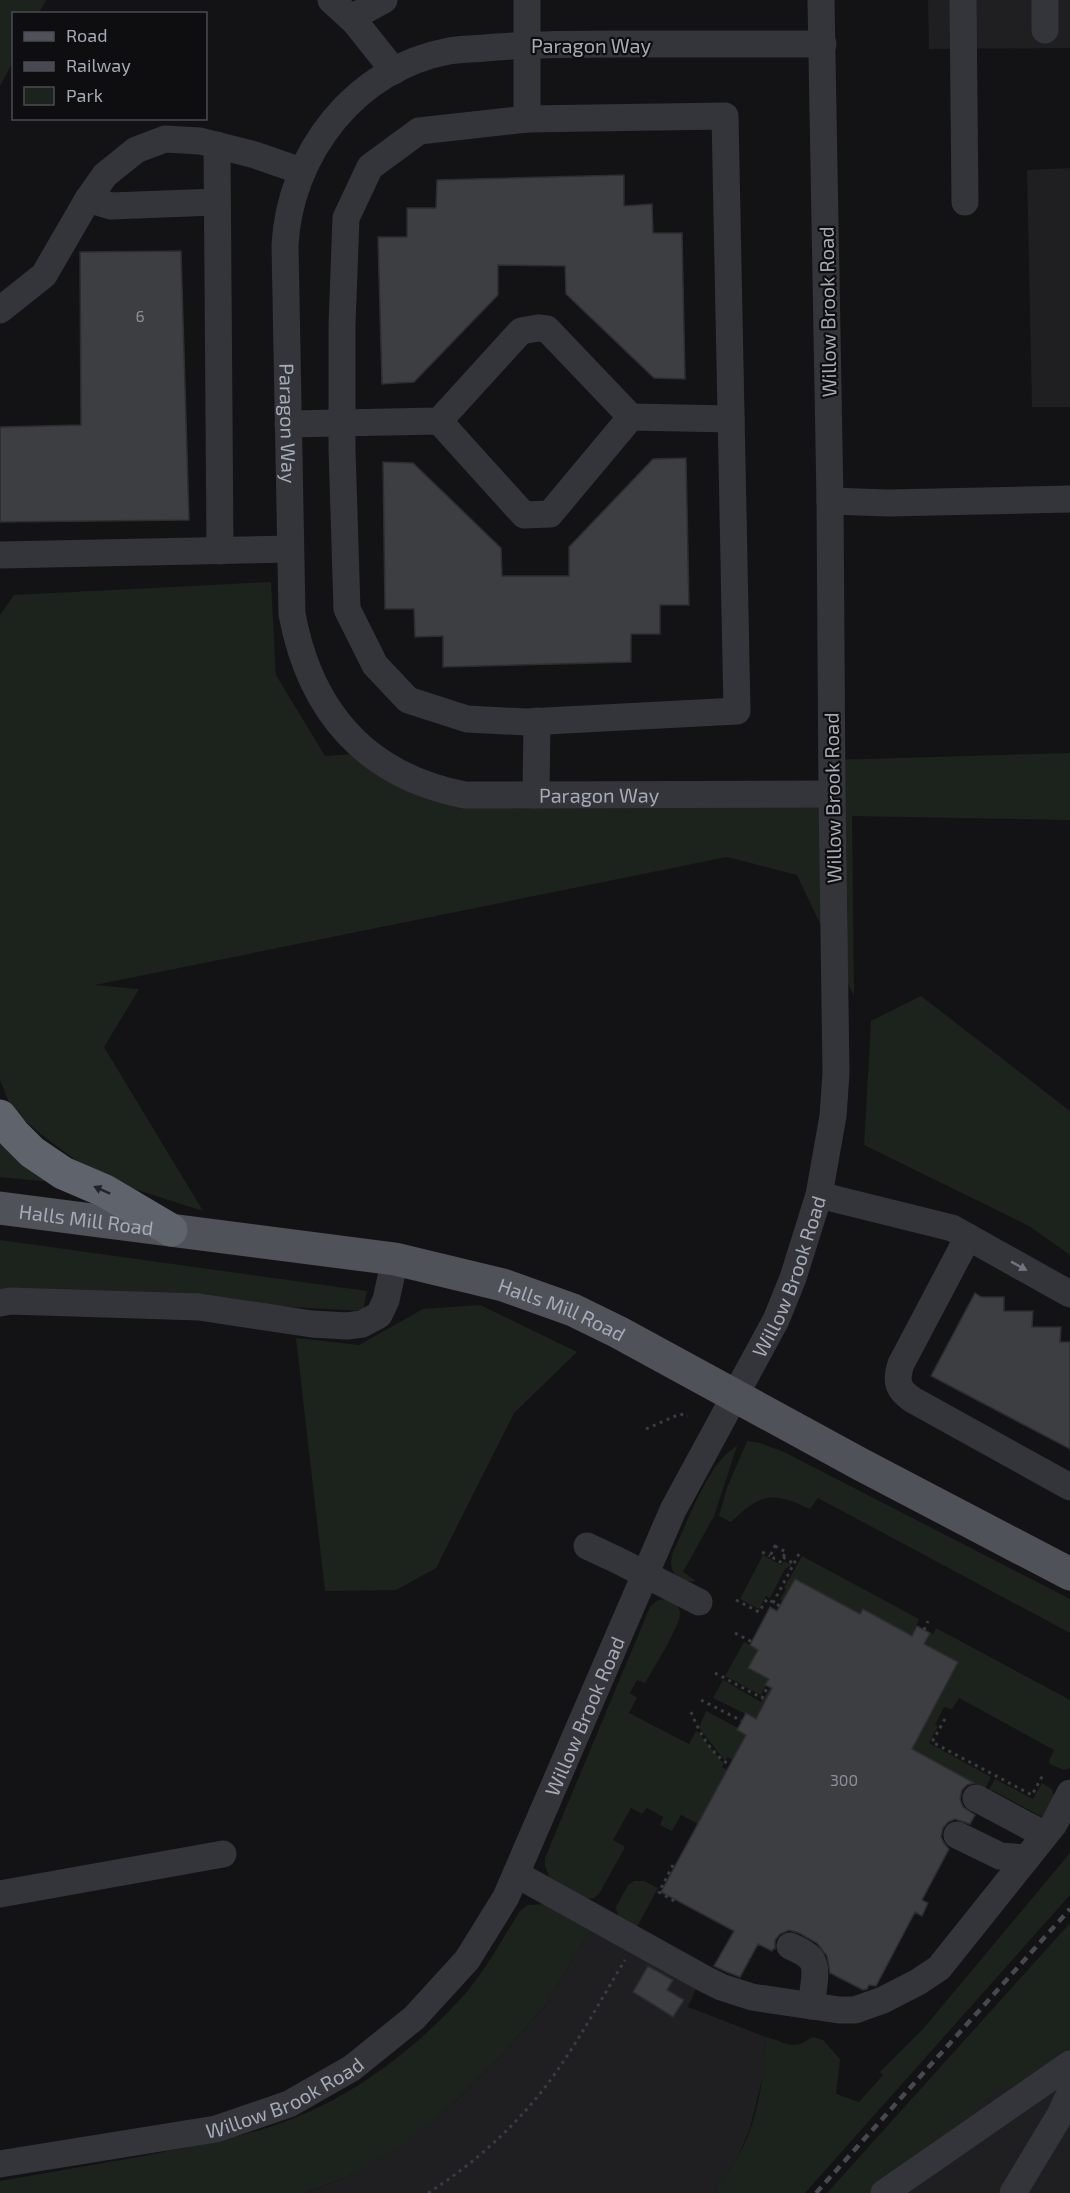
<svg xmlns="http://www.w3.org/2000/svg" width="1070" height="2193" font-family="'Exo 2',sans-serif">
	<style>
		.built { fill: #1f1f22 }
		.green { fill: #1b231c }
		.building { fill: #3d3e42; stroke: #2d2d31; stroke-width: 1.5 }
		.lines { fill: none; stroke-linecap: round; stroke-linejoin: round }
		.path { stroke: #3a3c41; stroke-width: 3; stroke-dasharray: 3 4.5; stroke-linecap: butt }
		.minor { stroke: #34353a; stroke-width: 27 }
		.major { stroke: #4f5259; stroke-width: 33 }
		.highway { stroke: #5f636b; stroke-width: 33 }
		.rail { stroke: #46494f; stroke-width: 4.5; stroke-dasharray: 8 6; stroke-linecap: butt }
		.oneway { fill: #222327 }
		.oneway2 { fill: #72757e }
		.labels { text-anchor: middle; dominant-baseline: central; stroke-width: 4.5; stroke-linejoin: round; paint-order: stroke }
		.number-label { font-size: 16px; fill: #8a8f99 }
		.street-label { font-size: 20px; fill: #a4aab6; stroke: #0e0e10 }
	</style>
	<rect width="100%" height="100%" fill="#131315"/>
	<!-- built -->
	<path class="built" d="M928,0H1070V48L929,49Z
		M1070,168V407H1032L1027,170Z
		M591,1929L696,1989L688,2007L766,2037L765,2068L750,2128L738,2157L713,2193H305L351,2175L449,2107L502,2055L546,2004Z
		M1070,1961V2193H855Z"/>
	<!-- green -->
	<path class="green" d="M0,0H46L39,13L14,14L13,61L0,86Z
		M271,582L276,675L325,756L369,753L465,797L831,798V760L1070,753V820L852,816L854,996L797,875L727,857L95,985L139,989L104,1047L203,1211L100,1178L47,1139L12,1110L0,1080V615L14,595Z
		M921,996L1070,1111V1255L1029,1226L864,1145L871,1021Z
		M0,1130L51,1182L0,1177Z
		M0,1240L367,1291L363,1311L0,1290Z
		M480,1305L577,1352L514,1413L436,1568L396,1590L325,1591L296,1338L359,1345L423,1309Z
		M747,1441L760,1443L784,1452L1070,1599V1633L818,1498L810,1509C772,1491 761,1493 731,1522L719,1516L727,1488Z
		M737,1446L714,1516L683,1572L696,1581C676,1584 667,1570 673,1552C688,1522 708,1462 737,1446Z
		M763,1555L781,1565L784,1561L792,1565L785,1569L770,1598L766,1596L759,1609L740,1599Z
		M802,1556L919,1619L912,1636L863,1609L860,1614L795,1579L782,1601L780,1599L786,1589L784,1588Z
		M667,1599C673,1602 678,1604 680,1612C682,1623 652,1671 645,1683L637,1680L630,1693L637,1698L629,1713L689,1744L696,1731L698,1732L724,1764L722,1767L727,1770L698,1824L681,1815L672,1831L660,1825L663,1817L647,1808L642,1814L631,1808L613,1840L624,1846V1849L599,1894L594,1898L586,1899L550,1879L545,1866V1858L650,1607L658,1600Z
		M936,1628L1070,1700V1768L1064,1770L1050,1764L1049,1761L1054,1750L959,1698L952,1709L944,1707L935,1725L938,1726L929,1743L991,1777L985,1789L886,1735L920,1734L958,1663L924,1644L930,1633L933,1634Z
		M744,1642L758,1650L749,1668L769,1679L761,1695L725,1676Z
		M723,1680L761,1702L770,1688L772,1689L756,1719L713,1698Z
		M706,1711L738,1728L737,1730L746,1735L733,1760L728,1757L725,1761L699,1728Z
		M995,1779L1033,1799L1042,1783L1052,1789L1054,1797L1044,1818L992,1790L989,1796L986,1795Z
		M1070,1853V1895L805,2193H713C720,2182 729,2170 737,2158C758,2123 764,2077 766,2037C778,2039 788,2048 800,2044C805,2042 809,2039 813,2037L823,2040L840,2059L836,2094L859,2102L883,2075L880,2072L923,2029Z
		M634,1881H644L658,1888L637,1927C627,1922 617,1920 616,1907L628,1885Z
		M545,1904L591,1929L546,2004L502,2055L449,2107L400,2147L351,2175L305,2193H0V2181C48,2173 96,2164 143,2156C199,2145 254,2136 306,2113C366,2087 421,2043 465,1994C487,1968 502,1939 520,1911L528,1905Z
		M1070,1923V2059L1022,2084L996,2090L958,2128L877,2193H827Z"/>
	<!-- building -->
	<path class="building" d="M624,175V206L652,204L653,233H682L685,379L654,378L566,294L565,266L498,265V295L414,382L382,384L378,237H407V208H436L437,180Z
		M181,251L189,520L0,522V427L81,425L80,252Z
		M686,458L689,605H660V634H631V662L443,667V636L415,637L414,609H385L383,462L413,463L501,548L502,576H569V547L653,459Z
		M975,1293L981,1297H1004V1311H1033L1032,1327H1061L1060,1342H1070V1449L931,1376Z
		M795,1579L860,1614L863,1609L912,1636L917,1626L930,1633L924,1644L958,1662L912,1749L974,1783L967,1785L962,1790L960,1799L963,1807L975,1815L970,1824L955,1819L948,1822L943,1828L941,1837L944,1843L949,1849L922,1900L928,1903L922,1916L915,1912L876,1986L869,1985L867,1989L863,1990L830,1973L827,1956L817,1943L799,1933L789,1930L780,1934L775,1940V1949H773L772,1951L758,1944L740,1977L727,1972L714,1966L734,1931L661,1892L746,1735L737,1730L742,1721L746,1713L756,1719L772,1688L765,1685L769,1679L748,1668L758,1650L750,1645L770,1607L777,1611Z
		M648,1966L673,1980L667,1990L684,2000L673,2017L633,1992Z"/>
	<g class="lines">
		<!-- path -->
		<path class="path" d="M646,1429L680,1414L688,1416
			M775,1546L786,1552L780,1562L770,1556Z
			M762,1552L770,1556
			M783,1557L794,1564
			M736,1600L759,1612L767,1599L780,1606
			M773,1603L800,1552
			M924,1630L928,1621
			M735,1633L752,1642
			M715,1673L762,1698L771,1680
			M701,1700L742,1721
			M691,1712C699,1732 711,1754 730,1765
			M945,1719L932,1742L1032,1795L1044,1773
			M673,1865L659,1892L676,1902
			M428,2193C469,2167 507,2134 538,2096C572,2054 597,2006 625,1960"/>
		<!-- minor -->
		<g class="minor">
			<path d="M331,0L355,22L394,71"/>
			<path d="M527,0V119"/>
			<path d="M963,0L965,202"/>
			<path d="M1045,0V30"/>
			<path d="M351,18L384,0"/>
			<path id="s1" d="M823,44C754,44 686,44 617,44C573,44 529,44 485,48C473,49 461,49 449,51C356,68 290,153 285,245L292,614C310,711 366,776 465,795L832,794"/>
			<path d="M725,116L737,711L527,722L467,719L408,700L375,665L347,609L342,449V325L346,218L370,167L419,131L527,119Z"/>
			<path d="M217,145L220,551"/>
			<path d="M88,199L111,206L216,202"/>
			<path d="M0,310L44,275L88,199L105,175L136,150L165,139L200,141L255,155L301,171"/>
			<path d="M631,417L731,419"/>
			<path d="M288,424L439,421L524,515L550,514L631,417L547,329L538,328L521,331L439,421"/>
			<path d="M830,501L888,503L1070,499"/>
			<path d="M0,555L290,549"/>
			<path d="M536,795L537,721"/>
			<path d="M819,1195L952,1228L1070,1294"/>
			<path d="M968,1237L901,1364C895,1382 898,1390 913,1400L1070,1487"/>
			<path d="M0,1303L10,1301L199,1307L312,1324L347,1326L362,1324L379,1315L386,1300L395,1259"/>
			<path d="M587,1546L617,1560L699,1602"/>
			<path d="M976,1798L1045,1835"/>
			<path d="M957,1835L1000,1856L1027,1858"/>
			<path d="M516,1874L705,1979L721,1987L752,1997L839,2010H855L883,2000L918,1982L939,1968L1054,1824L1070,1793"/>
			<path d="M0,1894L223,1854"/>
			<path d="M790,1946C797,1949 806,1953 811,1959C819,1969 812,1994 811,2006"/>
			<path id="s2" d="M0,2164L216,2129L289,2104L352,2068L414,2018L467,1960L506,1897L673,1510L776,1320L793,1278L819,1195L833,1116L836,1073L832,794L830,501L821,0"/>
			<path d="M884,2193L1070,2064"/>
			<path d="M1013,2193L1060,2115L1070,2093"/>
		</g>
		<!-- major -->
		<path class="major" id="s3" d="M0,1208L395,1259L503,1285L573,1310L618,1332L860,1464L1070,1574"/>
		<!-- highway -->
		<path class="highway" d="M0,1116L14,1134L32,1152L63,1173L105,1191L171,1230"/>
		<!-- rail -->
		<path class="rail" d="M816,2193L1070,1909"/>
	</g>
	<!-- one-way arrows -->
	<defs><path id="oneway-solid" d="M-6-.8H1V-3.2L6.5 0L1 3.2V.8H-6Z" transform="scale(1.5)"/></defs>
	<use class="oneway" href="#oneway-solid" transform="translate(102 1190) rotate(-156)"/>
	<use class="oneway2" href="#oneway-solid" transform="translate(1019 1266) rotate(29)"/>
	<g class="labels">
		<!-- number labels -->
		<g class="number-label">
			<text x="140" y="315">6</text>
			<text x="844" y="1779">300</text>
		</g>
		<!-- street labels -->
		<g class="street-label">
			<text x="591" y="45">Paragon Way</text>
			<text transform="translate(827 312) rotate(-91)">Willow Brook Road</text>
			<text stroke="none"><textPath href="#s1" startOffset="826">Paragon Way</textPath></text>
			<text stroke="none"><textPath href="#s1" startOffset="1419">Paragon Way</textPath></text>
			<text transform="translate(832 798) rotate(-91)">Willow Brook Road</text>
			<text stroke="none"><textPath href="#s3" startOffset="87">Halls Mill Road</textPath></text>
			<text stroke="none"><textPath href="#s2" startOffset="1284">Willow Brook Road</textPath></text>
			<text stroke="none"><textPath href="#s3" startOffset="573">Halls Mill Road</textPath></text>
			<text stroke="none"><textPath href="#s2" startOffset="798">Willow Brook Road</textPath></text>
			<text stroke="none"><textPath href="#s2" startOffset="294">Willow Brook Road</textPath></text>
		</g>
	</g>
	<!-- legend -->
	<rect x="12" y="12" width="195" height="108" fill="#0e0e10" stroke="#4a4c52" stroke-width="1.5"/>
	<rect x="24" y="32" width="30" height="9" fill="#4f5259" stroke="#4a4c52" stroke-width="1.5"/>
	<text x="66" y="42" font-size="18" fill="#a4aab6">Road</text>
	<rect x="24" y="62" width="30" height="9" fill="#46494f" stroke="#4a4c52" stroke-width="1.5"/>
	<text x="66" y="72" font-size="18" fill="#a4aab6">Railway</text>
	<rect x="24" y="87" width="30" height="18" fill="#1b231c" stroke="#4a4c52" stroke-width="1.5"/>
	<text x="66" y="102" font-size="18" fill="#a4aab6">Park</text>
</svg>
